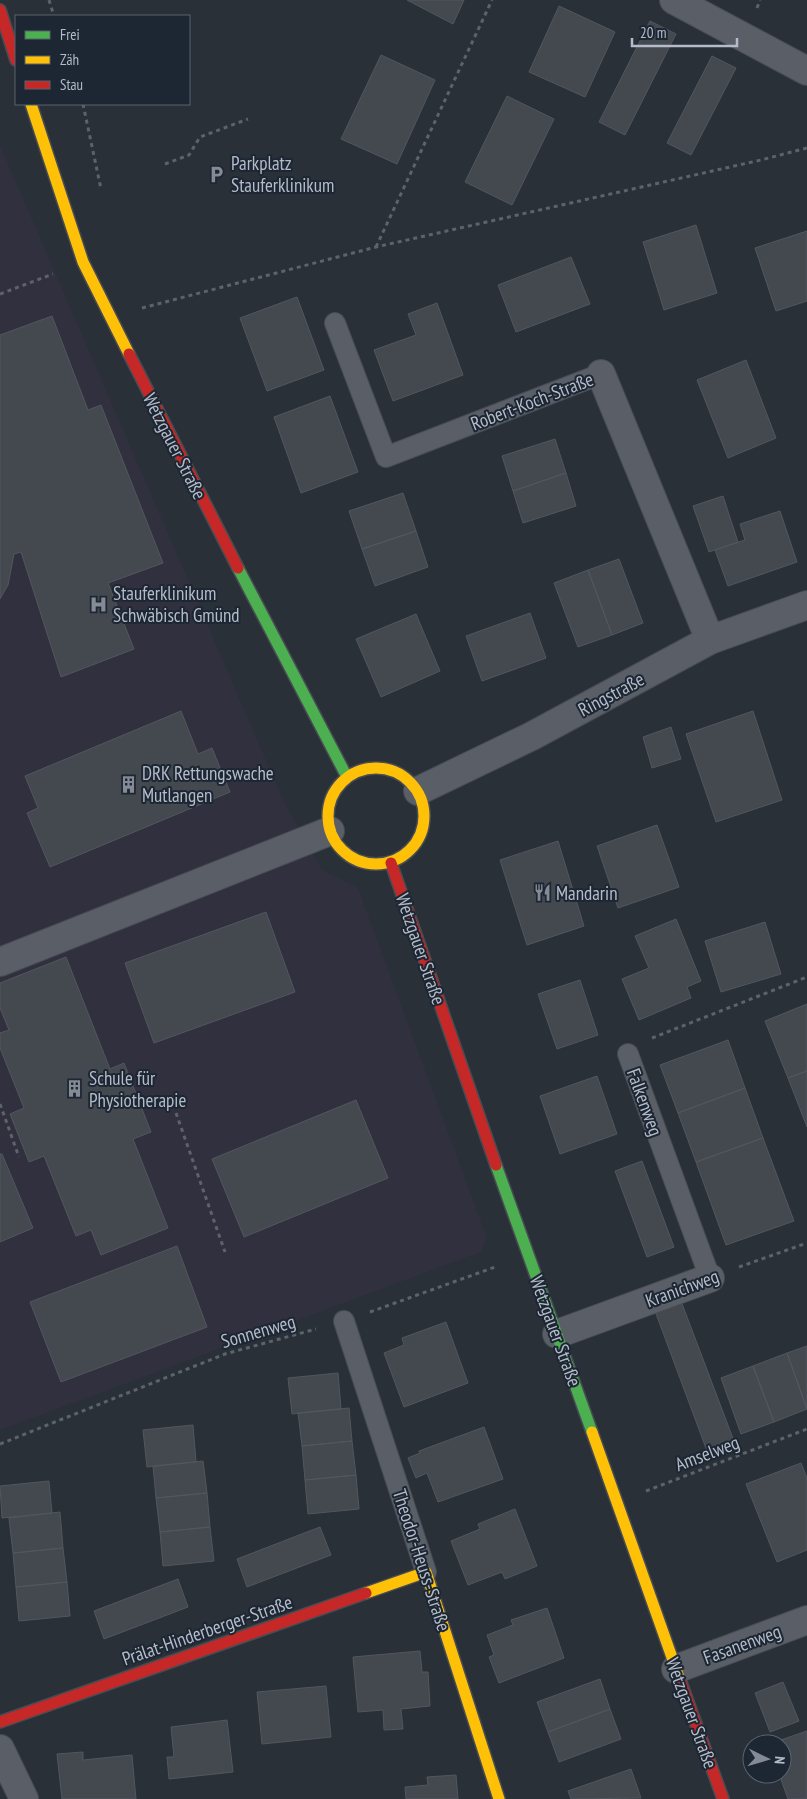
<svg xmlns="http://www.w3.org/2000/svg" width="807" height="1799" font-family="'PT Sans Narrow',sans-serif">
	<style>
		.medical { fill: #31303e }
		.building { fill: #444950; stroke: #52575f }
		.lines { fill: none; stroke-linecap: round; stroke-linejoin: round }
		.lane-casing { stroke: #484c53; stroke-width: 22 }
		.street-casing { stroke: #484c53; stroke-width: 30 }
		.fast-casing { stroke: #484c53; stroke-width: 14 }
		.slow-casing { stroke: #484c53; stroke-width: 14 }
		.jam-casing { stroke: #484c53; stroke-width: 14 }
		.path { stroke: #5d636a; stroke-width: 3; stroke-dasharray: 4 4; stroke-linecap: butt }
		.lane { stroke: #5a5e66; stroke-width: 20 }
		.street { stroke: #5a5e66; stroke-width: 28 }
		.fast { stroke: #4caf50; stroke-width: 11 }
		.slow { stroke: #ffc107; stroke-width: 11 }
		.jam { stroke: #c62828; stroke-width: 11 }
		.labels { text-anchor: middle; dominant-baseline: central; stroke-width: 4; stroke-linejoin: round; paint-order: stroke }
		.poi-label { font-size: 19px; fill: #b4bcc9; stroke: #1d2633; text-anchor: start }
		.street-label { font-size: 19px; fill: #b4bcc9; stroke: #1d2633 }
	</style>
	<rect width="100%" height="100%" fill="#2a3038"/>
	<!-- medical -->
	<path class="medical" d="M0,145L285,804L322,870L358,888L487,1238L481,1252L0,1430Z"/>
	<!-- building -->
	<path class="building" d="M407,0H464L453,24Z
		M559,6L615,32L585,97L529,72Z
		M650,21L676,34L625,135L599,122Z
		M381,55L435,80L397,164L341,139Z
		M712,56L736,68L691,155L667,143Z
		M507,96L554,119L512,205L465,182Z
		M696,225L717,293L664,310L643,242Z
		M807,231V301L776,311L755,248Z
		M571,257L590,304L516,332L498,285Z
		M297,297L324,370L267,391L240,318Z
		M437,303L463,375L393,401L374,350L416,335L408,314Z
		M52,316L88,410L101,405L163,563L108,583L134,649L61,677L21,552L14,554L8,585L0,599V335Z
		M746,360L776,438L728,458L697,380Z
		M330,396L358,472L301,493L274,417Z
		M555,439L566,473L513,491L502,456Z
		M566,473L576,506L523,523L513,491Z
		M403,493L416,531L362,549L349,511Z
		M723,496L738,542L709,552L693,506Z
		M780,511L797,562L728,586L715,550L745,540L740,524Z
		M416,531L428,567L375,586L362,549Z
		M619,559L643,623L612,635L588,570Z
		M588,570L612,635L578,647L554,583Z
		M530,613L546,658L482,681L466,636Z
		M416,614L440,671L381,697L356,639Z
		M181,711L198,754L212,748L230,792L50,867L27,813L38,808L25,776Z
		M753,711L782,800L716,822L686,734Z
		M671,727L681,759L652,768L643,737Z
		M657,825L679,887L618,908L597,846Z
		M558,841L584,926L527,945L500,860Z
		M266,912L295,992L154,1043L125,963Z
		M676,919L701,981L687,987L691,998L639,1020L622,979L649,968L635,936Z
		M765,922L781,974L721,992L705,941Z
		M66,957L110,1069L124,1063L151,1132L133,1139L168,1228L101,1255L91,1230L76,1236L44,1156L29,1162L10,1114L24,1108L0,1048V1033L9,1030L0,1008V983Z
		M580,980L598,1035L557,1049L538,994Z
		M807,1004V1071L788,1078L765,1021Z
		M728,1040L745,1088L678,1113L660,1065Z
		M807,1071V1127L788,1078Z
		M597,1076L617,1134L560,1154L540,1096Z
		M745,1088L763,1138L696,1162L678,1113Z
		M356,1100L388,1178L244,1237L212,1159Z
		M763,1138L794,1221L726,1245L696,1162Z
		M0,1154H2L33,1228L0,1242Z
		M642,1161L674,1247L647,1257L615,1171Z
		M177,1246L207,1327L61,1382L30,1302Z
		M681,1301L737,1449L710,1459L655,1311Z
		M446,1322L468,1383L404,1407L384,1353L404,1345L402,1338Z
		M807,1346V1409L787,1353Z
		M787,1353L807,1409L774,1422L753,1366Z
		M753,1366L774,1422L741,1434L721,1378Z
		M338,1373L341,1409L292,1414L288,1378Z
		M349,1408L352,1441L302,1446L298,1413Z
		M193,1425L196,1462L147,1467L143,1430Z
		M484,1427L503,1479L438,1502L427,1473L416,1478L408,1458L420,1453L419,1451Z
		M352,1441L356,1475L305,1480L302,1446Z
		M203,1461L207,1493L156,1498L153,1466Z
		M801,1463L807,1478V1550L777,1562L746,1484Z
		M356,1475L359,1509L308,1514L305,1480Z
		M49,1481L52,1513L2,1518L0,1486Z
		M207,1493L210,1527L160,1532L156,1498Z
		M515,1509L537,1566L505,1579L502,1572L468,1585L451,1541L480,1529L478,1524Z
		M60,1512L63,1548L13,1553L9,1518Z
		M210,1527L214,1561L163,1566L160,1532Z
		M320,1527L331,1555L247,1587L237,1559Z
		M63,1548L67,1582L16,1587L13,1553Z
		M178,1579L188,1607L104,1639L94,1611Z
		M67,1582L70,1616L19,1621L16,1587Z
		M547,1608L564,1658L499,1683L489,1657L494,1655L487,1635L513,1625L511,1620Z
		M420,1651L422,1672H428L430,1706L401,1709L403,1729L384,1730L383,1710L358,1712L353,1657Z
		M600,1679L610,1709L548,1732L537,1702Z
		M783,1682L799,1721L770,1732L755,1693Z
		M326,1686L331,1737L262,1744L257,1692Z
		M610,1709L621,1739L559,1762L548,1732Z
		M227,1720L233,1772L169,1779L167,1757H174L171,1727Z
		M807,1731V1799H788L779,1774H782V1744H769Z
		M83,1752V1760L132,1755L136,1799H62L57,1754Z
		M631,1769L641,1798L571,1799L568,1791Z
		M456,1775L458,1799H406L405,1787L428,1785L427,1777Z"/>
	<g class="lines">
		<defs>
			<path id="lane" d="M335,323L386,457L601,374
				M628,1054L710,1278
				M344,1321L426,1572"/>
			<path id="street" d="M674,0L807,71
				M601,374L710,640
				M418,791L532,736L710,640L807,605
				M0,962L330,831
				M557,1334L710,1278
				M676,1669L807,1620
				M0,1749L24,1799"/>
			<path id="fast" d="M238,568L347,777
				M496,1165L592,1432"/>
			<path id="slow" d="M31,104L83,262L129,354
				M328 816a48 48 0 1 1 96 0a48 48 0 1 1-96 0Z
				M592,1432L680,1680
				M366,1593L426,1572L499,1799"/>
			<path id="jam" d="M0,10L16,60
				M129,354L238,568
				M391,863L496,1165
				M680,1680L723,1799
				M0,1722L366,1593"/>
		</defs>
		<!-- lane casing -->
		<use href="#lane" class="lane-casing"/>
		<!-- street casing -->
		<use href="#street" class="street-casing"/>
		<!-- fast casing -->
		<use href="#fast" class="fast-casing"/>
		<!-- slow casing -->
		<use href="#slow" class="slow-casing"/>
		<!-- jam casing -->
		<use href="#jam" class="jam-casing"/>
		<!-- path -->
		<path class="path" d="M49,0L54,16
			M757,8L760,0
			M83,104L101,189
			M165,164L189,155L200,137L248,119
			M376,247L492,0
			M0,294L53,274
			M142,308L376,247L761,160L807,148
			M652,1038L807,977
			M0,1104L19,1157
			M176,1113L225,1252
			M739,1267L807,1243
			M370,1312L498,1266
			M0,1444L225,1354L316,1329
			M646,1491L807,1429"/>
		<!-- lane -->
		<use href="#lane" class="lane"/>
		<!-- street -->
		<use href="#street" class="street"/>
		<!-- fast -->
		<use href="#fast" class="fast"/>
		<!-- slow -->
		<use href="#slow" class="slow"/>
		<!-- jam -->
		<use href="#jam" class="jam"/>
	</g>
	<!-- icons -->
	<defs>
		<symbol id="parking-bare" viewBox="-9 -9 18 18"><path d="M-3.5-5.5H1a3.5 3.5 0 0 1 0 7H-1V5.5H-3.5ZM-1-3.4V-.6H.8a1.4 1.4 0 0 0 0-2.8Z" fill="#848b96" stroke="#1d2633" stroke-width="2.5" paint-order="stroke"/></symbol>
		<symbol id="hospital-bare" viewBox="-9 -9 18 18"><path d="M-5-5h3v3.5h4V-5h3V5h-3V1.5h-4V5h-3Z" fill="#848b96" stroke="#1d2633" stroke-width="2.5" paint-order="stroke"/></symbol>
		<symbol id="building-bare" viewBox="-9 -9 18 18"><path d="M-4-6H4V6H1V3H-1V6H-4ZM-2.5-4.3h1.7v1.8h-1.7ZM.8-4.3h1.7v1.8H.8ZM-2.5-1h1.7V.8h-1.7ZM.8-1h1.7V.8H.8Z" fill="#848b96" stroke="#1d2633" stroke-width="2.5" paint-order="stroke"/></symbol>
		<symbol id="restaurant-bare" viewBox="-9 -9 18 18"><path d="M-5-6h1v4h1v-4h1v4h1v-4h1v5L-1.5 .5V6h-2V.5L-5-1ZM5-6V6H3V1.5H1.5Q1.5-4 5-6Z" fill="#848b96" stroke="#1d2633" stroke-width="2.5" paint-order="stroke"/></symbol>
	</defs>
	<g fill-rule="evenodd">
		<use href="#parking-bare" x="204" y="162" width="25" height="25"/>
		<use href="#hospital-bare" x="86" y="592" width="25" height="25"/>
		<use href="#building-bare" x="116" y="772" width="25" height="25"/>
		<use href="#restaurant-bare" x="530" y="880" width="25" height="25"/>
		<use href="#building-bare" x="62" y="1076" width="25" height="25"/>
	</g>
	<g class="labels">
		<!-- poi labels -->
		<g class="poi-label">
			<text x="231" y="163">Parkplatz<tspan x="231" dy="22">Stauferklinikum</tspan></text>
			<text x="113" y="593">Stauferklinikum<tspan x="113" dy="22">Schwäbisch Gmünd</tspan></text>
			<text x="142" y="773">DRK Rettungswache<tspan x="142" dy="22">Mutlangen</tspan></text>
			<text x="556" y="893">Mandarin</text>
			<text x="89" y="1078">Schule für<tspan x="89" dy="22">Physiotherapie</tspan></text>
		</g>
		<!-- street labels -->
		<g class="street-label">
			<text transform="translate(532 401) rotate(-21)">Robert-Koch-Straße</text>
			<text transform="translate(175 446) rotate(63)">Wetzgauer Straße</text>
			<text transform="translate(611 694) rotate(-28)">Ringstraße</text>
			<text transform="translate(421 949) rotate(71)">Wetzgauer Straße</text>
			<text transform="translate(645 1102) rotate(70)">Falkenweg</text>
			<text transform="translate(682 1288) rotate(-20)">Kranichweg</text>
			<text transform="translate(258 1331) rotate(-16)">Sonnenweg</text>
			<text transform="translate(556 1331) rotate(70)">Wetzgauer Straße</text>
			<text transform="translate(707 1453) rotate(-21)">Amselweg</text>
			<text transform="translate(422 1560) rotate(72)">Theodor-Heuss-Straße</text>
			<text transform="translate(207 1630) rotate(-19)">Prälat-Hinderberger-Straße</text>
			<text transform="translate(742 1644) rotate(-20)">Fasanenweg</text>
			<text transform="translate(692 1713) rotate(70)">Wetzgauer Straße</text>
		</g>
	</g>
	<!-- legend -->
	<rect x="15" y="15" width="175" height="90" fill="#1d2633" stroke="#59626f"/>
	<rect x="25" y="31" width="25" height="8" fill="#4caf50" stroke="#59626f"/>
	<text x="60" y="40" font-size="15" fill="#b4bcc9">Frei</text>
	<rect x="25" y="56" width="25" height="8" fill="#ffc107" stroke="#59626f"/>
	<text x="60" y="65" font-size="15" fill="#b4bcc9">Zäh</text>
	<rect x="25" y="81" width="25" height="8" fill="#c62828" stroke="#59626f"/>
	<text x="60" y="90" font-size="15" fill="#b4bcc9">Stau</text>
	<!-- north arrow -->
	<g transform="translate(767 1759) rotate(95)"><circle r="24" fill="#1d2633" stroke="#59626f"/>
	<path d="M0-4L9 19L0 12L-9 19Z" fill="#848b96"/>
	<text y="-8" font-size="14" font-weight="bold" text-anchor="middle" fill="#b4bcc9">N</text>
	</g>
	<!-- scale -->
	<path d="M632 38v8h105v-8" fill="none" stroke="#b4bcc9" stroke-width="2.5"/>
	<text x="640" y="38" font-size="15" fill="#b4bcc9" stroke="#1d2633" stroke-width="4" paint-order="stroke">20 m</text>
</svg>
